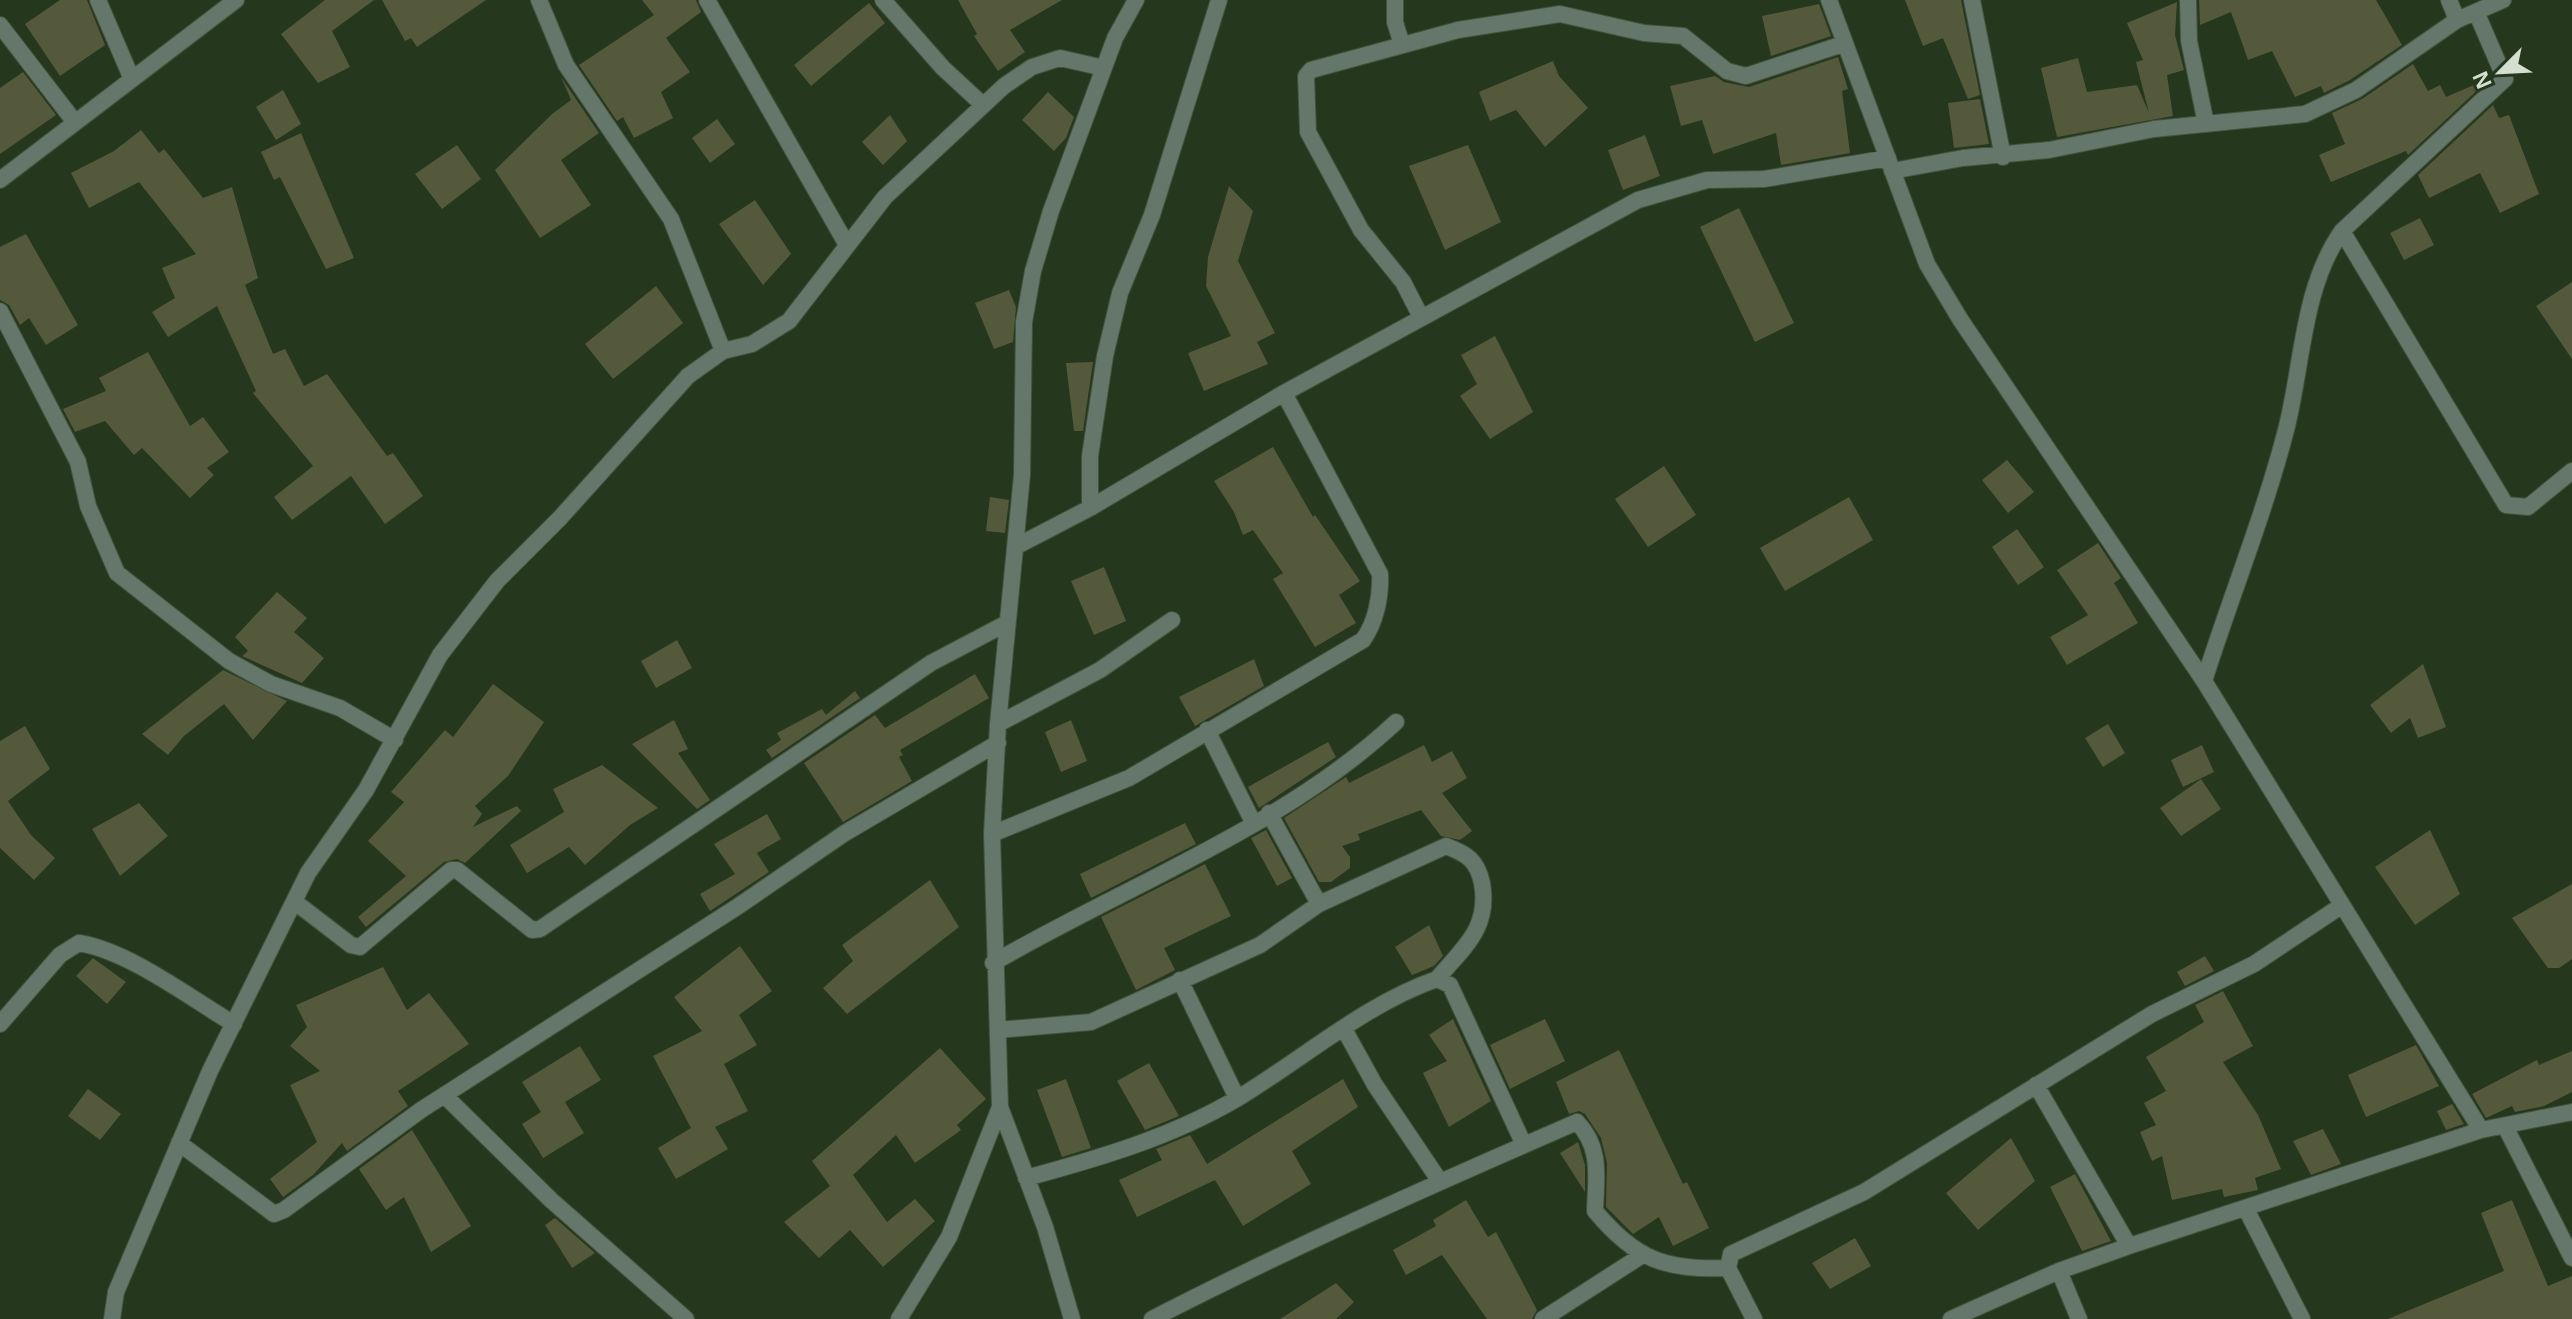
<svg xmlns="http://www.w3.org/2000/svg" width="2572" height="1319" font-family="Arial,sans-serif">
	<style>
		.building { fill: #53593a }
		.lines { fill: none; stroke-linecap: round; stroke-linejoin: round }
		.minor-casing { stroke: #41533a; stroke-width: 18 }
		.minor { stroke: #65766b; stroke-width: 16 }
	</style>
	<rect width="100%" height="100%" fill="#25381e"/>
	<!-- building -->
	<path class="building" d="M60,0H87L105,45L60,76L25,24Z
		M325,0H374L332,31L350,67L318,83L281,34Z
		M382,0H486L417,47L411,38L405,41Z
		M642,0H696L701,12L666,38L690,72L661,92L673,118L634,138L623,117L617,121L579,65L654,15Z
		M958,0H1062L1010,30L1025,52L998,71L974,36L977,34Z
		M1905,0H1961L1980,95L1968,99L1943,38L1923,46Z
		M2199,0H2376L2402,45L2350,80L2324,93L2321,86L2295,97L2272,51L2248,60L2231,12L2200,25Z
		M2177,2L2175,35L2184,70L2167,75L2173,116L2057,137L2041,68L2078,58L2087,92L2137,85L2149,113L2136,62L2143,60L2127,23Z
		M869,3L885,23L811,86L794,65Z
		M1819,4L1831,36L1771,56L1762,16Z
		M1838,57L1848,89L1842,91L1850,153L1781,165L1776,133L1713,154L1702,120L1681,126L1670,86L1715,76L1724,82L1749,87Z
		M1553,61L1559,76L1588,108L1545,147L1516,110L1490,121L1479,92Z
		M2413,64L2428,91L2440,85L2446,97L2483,81L2484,84L2408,155L2406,151L2331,182L2319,155L2345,144L2332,113L2362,99Z
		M23,72L56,115L0,154V88Z
		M561,77L599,133L561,160L591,205L540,238L495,170L552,114L571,100Z
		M283,90L301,124L276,140L256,107Z
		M1048,92L1074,117L1066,138L1054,151L1022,120Z
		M1980,99L1989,144L1954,148L1948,103Z
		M2493,105L2499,118L2509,115L2539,194L2500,213L2480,173L2429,198L2418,175Z
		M890,115L907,141L883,165L862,142Z
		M717,119L735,144L710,163L692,138Z
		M141,130L159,153L164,149L203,198L232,187L258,278L245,285L273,354L285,349L304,386L327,374L387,456L393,453L423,496L385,524L351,476L292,520L274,497L313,466L253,393L256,391L217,306L168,337L152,312L175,298L162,268L196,254L139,182L89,208L71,173L114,151Z
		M301,133L354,258L326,269L280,177L274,180L261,152Z
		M1645,135L1660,176L1623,190L1608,150Z
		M457,145L481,179L442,209L415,174Z
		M1468,145L1501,222L1445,250L1409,166Z
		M1229,186L1253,211L1238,261L1275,333L1257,342L1268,364L1204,391L1188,353L1231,336L1206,286L1208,257Z
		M755,200L791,254L763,285L719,224Z
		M1739,208L1794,323L1755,342L1700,227Z
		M2420,218L2434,245L2404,260L2390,233Z
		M26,234L78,325L46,345L29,318L20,325L9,305L0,300V247Z
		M2572,282V359L2536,306Z
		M656,286L683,323L613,379L585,344Z
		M1009,290L1016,307L1013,342L994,349L975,303Z
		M1495,336L1533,412L1490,439L1460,396L1477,384L1461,355Z
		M148,352L190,426L203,417L229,452L207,468L214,475L190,498L142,448L134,455L105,421L75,432L63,409L106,391L99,378Z
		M1093,362L1083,431H1074L1066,363Z
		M1273,447L1313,517L1315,515L1360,581L1339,595L1356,623L1315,647L1273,579L1283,573L1253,530L1243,535L1234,512L1214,481Z
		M2007,460L2034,492L2008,513L1982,480Z
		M1664,466L1696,515L1648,547L1615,499Z
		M990,497L1009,500L1005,533L986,531Z
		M1849,497L1873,540L1785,591L1760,548Z
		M2017,529L2044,567L2018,585L1992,547Z
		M2098,543L2121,578L2114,583L2138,623L2067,665L2050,637L2088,615L2057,570Z
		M1104,567L1126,621L1094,635L1071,581Z
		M277,592L307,618L294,632L324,658L302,683L242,656L248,651L235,637Z
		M677,640L692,668L656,688L641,661Z
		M1254,659L1264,686L1195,726L1179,697Z
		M2423,664L2446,727L2418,738L2410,718L2391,733L2370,705Z
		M223,670L287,701L253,740L224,704L184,736L168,755L142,734Z
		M975,674L989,698L900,750L903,755L899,757L912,781L843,822L804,763L875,715L885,728Z
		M493,684L544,722L508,776L475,806L482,814L473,827L517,806L521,811L465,863L457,859L444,862L366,927L358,917L406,876L368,841L404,802L391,792L445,730L453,737Z
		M855,691L860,698L772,758L766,750L781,740L777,733L822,709L826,715Z
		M674,720L688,749L678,753L710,800L697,809L632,744Z
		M1071,720L1087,761L1061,772L1045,732Z
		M2108,724L2125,753L2103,767L2085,738Z
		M25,726L50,769L8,801L31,835L55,858L34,880L0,848V741Z
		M1328,742L1336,757L1259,808L1248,787Z
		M1424,745L1432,762L1452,751L1467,778L1442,793L1472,831L1460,840L1441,836L1421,810L1358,834L1360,840L1342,846L1350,857V868L1331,882H1319L1284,818L1346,777L1349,783Z
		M2202,745L2214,772L2183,787L2171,760Z
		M602,765L658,808L630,825L585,865L569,847L527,873L510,845L564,812L553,789Z
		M2201,779L2221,809L2181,836L2160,808Z
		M139,803L168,836L120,876L92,829Z
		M767,814L781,839L757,853L769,872L710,911L700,894L735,874L714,844Z
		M1185,823L1196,844L1091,898L1080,874Z
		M1266,830L1292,878L1277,886L1251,838Z
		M2430,830L2460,894L2415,925L2375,867Z
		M1205,864L1231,916L1164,948L1175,970L1136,990L1101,917Z
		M930,880L959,927L847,1014L823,988L853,961L842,945Z
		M2572,884V959L2559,968H2548L2512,918Z
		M1429,925L1443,956L1434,966L1412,975L1395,947Z
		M740,946L772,991L739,1015L757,1045L724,1064L748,1111L715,1127L728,1149L676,1179L658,1148L691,1128L653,1056L702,1031L674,997Z
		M2205,956L2214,971L2185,986L2177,972Z
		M93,958L126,982L107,1004L76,976Z
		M383,967L407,1010L429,993L469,1044L398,1091L408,1106L347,1151L342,1143L313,1175L283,1197L270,1179L317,1142L290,1085L320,1071L290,1046L307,1027L296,1005Z
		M2223,991L2253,1046L2223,1062L2258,1115L2281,1169L2255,1178L2258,1190L2224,1197L2222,1189L2172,1200L2162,1156L2152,1161L2140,1132L2156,1125L2144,1103L2166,1091L2146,1057L2204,1022L2195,1005Z
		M1453,1019L1491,1101L1449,1127L1423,1073L1447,1061L1429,1035Z
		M1545,1019L1565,1061L1510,1089L1490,1045Z
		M2416,1045L2439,1086L2366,1117L2348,1075Z
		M580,1046L601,1080L565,1102L584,1133L543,1158L522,1124L541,1112L522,1082Z
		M940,1048L986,1099L957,1125L961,1130L915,1163L896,1135L853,1175L887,1222L915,1199L935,1221L883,1267L850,1230L819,1258L784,1222L830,1186L812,1161Z
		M1619,1050L1683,1184L1687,1182L1709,1228L1673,1246L1659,1217L1633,1234L1606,1207L1607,1163L1601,1138L1585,1114L1579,1111L1569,1114L1556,1082Z
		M2572,1051V1092L2544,1106L2515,1112L2512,1106L2486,1118L2472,1094L2537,1060L2539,1065Z
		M1149,1063L1179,1116L1145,1130L1117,1081Z
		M1066,1079L1091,1148L1062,1157L1037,1090Z
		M1343,1079L1358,1107L1292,1151L1311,1184L1243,1226L1215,1180L1137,1217L1119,1180L1162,1160L1156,1149L1190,1135L1207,1164Z
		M88,1089L121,1114L100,1140L68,1116Z
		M2452,1104L2464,1124L2446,1130L2437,1111Z
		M2323,1129L2341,1164L2311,1175L2293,1141Z
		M412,1130L471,1226L431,1252L404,1197L386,1210L359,1169Z
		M2011,1138L2035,1181L1978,1230L1946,1193Z
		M1578,1142L1585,1165V1192L1560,1153Z
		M2075,1174L2111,1241L2082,1251L2050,1187Z
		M1466,1200L1488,1237L1496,1232L1537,1310L1532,1319H1487L1442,1255L1406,1275L1393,1250L1436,1226L1433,1220Z
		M2512,1200L2548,1286L2572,1276V1319H2388L2504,1271L2481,1213Z
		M555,1218L595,1253L572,1268L545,1225Z
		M1855,1238L1871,1266L1830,1289L1812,1263Z
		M1336,1283L1354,1302L1336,1319H1280Z"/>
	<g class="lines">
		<defs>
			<path id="minor" d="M98,0L131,77
				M539,0L566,65L671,219L723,351
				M707,0L847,245
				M883,0L943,68L983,105
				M1395,0V22L1402,45
				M1829,0L1927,264L1960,319L2204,681L2481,1130
				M1972,0L2003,157
				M2188,0L2189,41L2206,124
				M2449,0L2457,20
				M0,25L74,121
				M1892,171L1963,158L2049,150L2154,129L2305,114L2356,90L2457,20L2503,0
				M0,180L236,0
				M2342,231L2506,505L2528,507L2572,471
				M0,311L78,462L88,506L117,573L229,661L271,684L340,708L395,740
				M1421,317L1403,282L1361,230L1308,132L1306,76L1311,70L1458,30L1560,14L1644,33L1683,36L1727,71L1746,76L1843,44
				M1090,508V456L1105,356L1120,293L1152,215L1219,0
				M1017,546L1090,508L1284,393L1638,200L1707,180L1764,179L1888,158
				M2204,681C2230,599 2265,512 2286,430C2303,364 2302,288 2342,231L2505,79L2477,14
				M998,724L1100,670L1172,620
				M1207,730L1253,822
				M1269,813L1319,904
				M992,834L1129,778L1363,640C1376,622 1381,596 1380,574L1284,393
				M295,902L351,945L360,947L451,870H457L532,930L540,929L931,663L1007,623
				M993,963C1125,886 1284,827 1396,722
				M1180,980L1237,1098
				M0,1024L60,955L79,943C129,951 190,998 234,1024
				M1344,1029L1375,1085L1439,1180
				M998,1030L1091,1022L1260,945L1319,904L1446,846C1467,854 1477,860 1482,883C1490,928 1464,947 1437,979
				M2036,1085L2129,1246
				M444,1095L551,1200L686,1319
				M2505,1126L2572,1258
				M179,1143L274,1214L284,1210L421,1110L737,907L845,833L998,743
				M1026,1178C1100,1158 1172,1137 1238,1098C1303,1059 1365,1004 1437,979L1450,985L1524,1145
				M2246,1209L2302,1319
				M2059,1271L2079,1319
				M112,1319L116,1292L210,1071L308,873L366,790L440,655L497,581L560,518L688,376L723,351L752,344L789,321L885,197L1004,86L1032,67L1060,58L1104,68
				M899,1319L949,1237L1000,1107
				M1072,1319L1045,1227L1000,1107L992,834L998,724L1022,475L1024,322L1033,271L1051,211L1115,38L1136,0
				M1152,1319C1292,1247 1434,1184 1577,1122C1602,1148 1596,1177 1595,1211C1635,1259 1665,1271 1728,1268
				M1543,1319L1644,1254
				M1754,1319L1728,1268L1731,1254L1864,1192L2152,1014L2254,964L2341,906
				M1951,1319L2059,1271L2129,1246L2481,1130L2572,1112"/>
		</defs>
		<!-- minor casing -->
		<use href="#minor" class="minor-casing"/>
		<!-- minor -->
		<use href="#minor" class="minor"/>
	</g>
	<!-- north arrow -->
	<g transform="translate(2500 72) rotate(246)" stroke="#25381e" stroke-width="6" paint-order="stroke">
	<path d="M0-6L14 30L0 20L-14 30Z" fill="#d4dfd0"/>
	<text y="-12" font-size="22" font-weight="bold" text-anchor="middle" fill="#d4dfd0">N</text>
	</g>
</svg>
